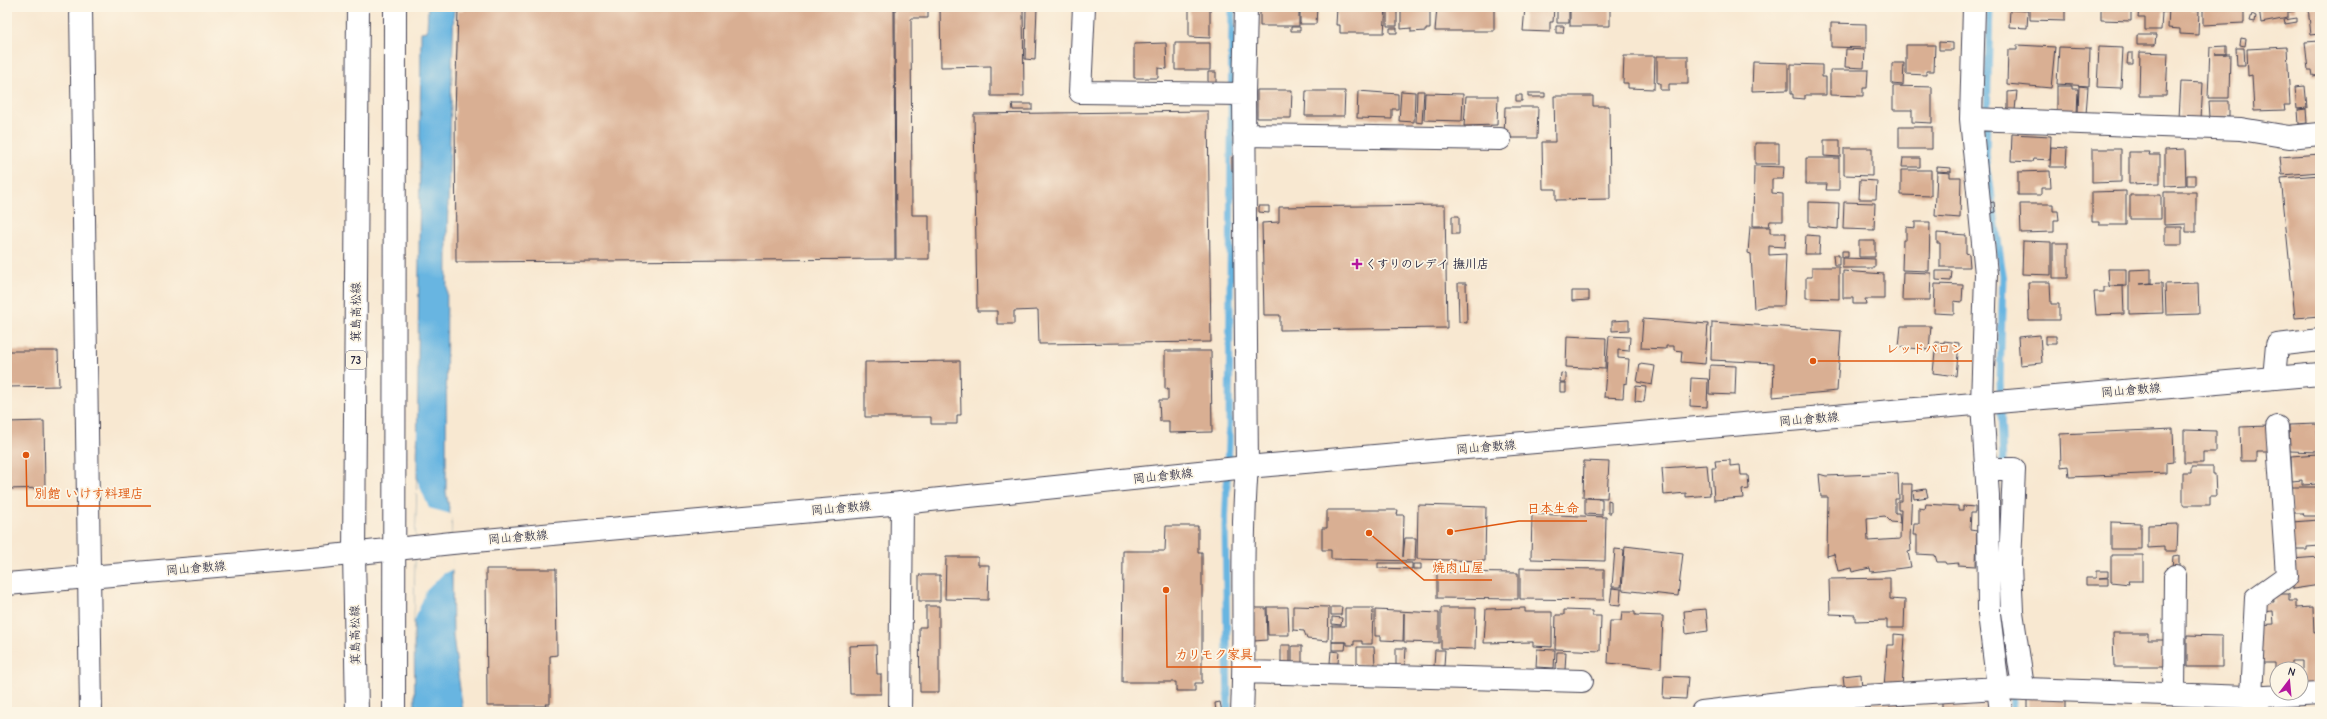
<svg xmlns="http://www.w3.org/2000/svg" width="2327" height="719" font-family="'Comic Neue','Klee One',sans-serif">
	<style>
		.water { fill: #67b5e1; stroke: #446c8e }
		.pier { fill: #f8e8d1 }
		.lines { fill: none; stroke-linecap: round; stroke-linejoin: round }
		.stream { stroke: #67b5e1; stroke-width: 7 }
		.building { fill: #d9af93 }
		.street-casing { stroke: #424052; stroke-width: 24 }
		.secondary-casing { stroke: #424052; stroke-width: 24 }
		.primary-casing { stroke: #424052; stroke-width: 24 }
		.street { stroke: #fff; stroke-width: 22 }
		.secondary { stroke: #fff; stroke-width: 22 }
		.primary { stroke: #fff; stroke-width: 22 }
		.poi-dot { fill: #b5179e; stroke: #fcf5e5; stroke-width: 1.5 }
		.labels { text-anchor: middle; dominant-baseline: central; stroke-width: 3.5; stroke-linejoin: round; paint-order: stroke }
		.shield { fill: #fcf5e5; stroke: #63616e; stroke-width: 1 }
		.shield-label { font-size: 11px; font-weight: bold; fill: #22223b }
		.poi-label { font-size: 12px; font-weight: bold; fill: #22223b; stroke: #fcf5e5; text-anchor: start }
		.street-label { font-size: 12px; fill: #22223b; stroke: #fcf5e5 }
		.leader { fill: none; stroke: #de560e; stroke-width: 1.5 }
		.callout-dot { fill: #de560e; stroke: #fcf5e5; stroke-width: 1.5 }
		.callout-label { font-size: 13px; text-anchor: middle; font-weight: bold; fill: #de560e; stroke: #fcf5e5; stroke-width: 3.5; stroke-linejoin: round; paint-order: stroke }
	</style>
	<rect width="100%" height="100%" fill="#fcf5e5"/>
	<filter id="ink" filterUnits="userSpaceOnUse"><feTurbulence type="fractalNoise" baseFrequency=".025" numOctaves="2"/><feDisplacementMap in="SourceGraphic" scale="8" xChannelSelector="R" yChannelSelector="G"/><feConvolveMatrix kernelMatrix="1 2 1 2 8 2 1 2 1" color-interpolation-filters="sRGB"/></filter>
	<filter id="wash" filterUnits="userSpaceOnUse"><feTurbulence type="fractalNoise" baseFrequency=".012" numOctaves="4" result="noise"/><feDisplacementMap in="SourceGraphic" scale="16" xChannelSelector="R" yChannelSelector="G"/><feGaussianBlur stdDeviation="0.9" result="paint"/><feColorMatrix in="noise" values="0 0 0 0 0 0 0 0 0 0 0 0 0 0 0 0 0 1.4 0 .05"/><feComposite in="paint" operator="in"/></filter>
	<g filter="url(#wash)">
		<rect width="100%" height="100%" fill="#f8e8d1"/>
		<!-- water -->
		<path class="water" d="M428,7H454L447,235L446,492L451,519L453,636L463,712H415L414,631L417,480L421,32L427,31Z"/>
		<!-- pier -->
		<path class="pier" d="M417,480L429,508L451,514L453,569L443,574L426,591L414,622Z"/>
		<g class="lines">
			<!-- stream -->
			<path class="stream" d="M1990,7L1986,155L2003,275L2000,381L2003,467
				M2012,691L2013,712
				M1228,712L1225,526L1229,443L1232,7"/>
		</g>
		<g id="blocks">
			<!-- building -->
			<path class="building" d="M464,7H894L895,259L456,262L455,114L458,11H464Z
				M895,7H928V18H911L912,215H929V259H896Z
				M940,7H1023L1024,96H991V66L941,67Z
				M1026,7H1037L1035,60L1025,59Z
				M1189,7H1210V38L1189,37Z
				M1260,7H1299V26H1260Z
				M1300,7H1317L1316,24H1300Z
				M1337,7H1386L1384,33H1340V25H1336Z
				M1387,7H1397V26H1387Z
				M1401,7H1430V29H1426V31L1411,32V28L1401,29Z
				M1437,7H1494V31H1435Z
				M1525,7H1554L1553,22H1550V32L1523,31Z
				M1557,7H1569V23H1557Z
				M1570,7H1610V26H1570Z
				M1809,7H1822V10L1809,9Z
				M2030,7H2065V21L2030,20Z
				M2101,7H2131V21L2101,20Z
				M2139,7H2167V12H2162L2161,30H2145V18H2138Z
				M2169,7H2192V10H2199L2198,35L2180,34V29L2168,28Z
				M2203,7H2244V23L2203,25Z
				M2259,7H2288V18L2261,23Z
				M2289,7H2295V11L2289,12Z
				M2308,7H2320V34L2311,35Z
				M2010,10L2028,11L2027,28L2009,27Z
				M2252,14L2256,16L2255,22L2250,21Z
				M2297,18V22L2285,24L2284,20Z
				M1831,23L1866,24V48L1831,47Z
				M1556,26H1564L1563,33H1556Z
				M1291,27H1300V31H1291Z
				M1390,28H1397V33H1390Z
				M2137,35H2156L2155,45H2137Z
				M2241,38L2246,39L2245,46L2240,45Z
				M2320,41V75L2313,76L2312,70H2308L2305,42Z
				M1939,42L1953,43V50H1939Z
				M1166,43L1167,69L1158,68V78H1134V44Z
				M1175,43H1210V70H1175Z
				M1906,45H1935L1934,71H1926V75L1906,74Z
				M2017,45L2055,47L2051,88L2007,84L2008,50H2017Z
				M2226,46V54H2215H2230L2229,98H2208L2210,47Z
				M2059,47L2090,48L2089,86L2057,84Z
				M2099,47L2123,48L2121,88L2097,87Z
				M2287,47L2290,105H2284L2285,110L2254,111L2252,75L2248,76L2247,49Z
				M2236,48H2244L2245,66H2237Z
				M1846,49L1865,50L1864,68L1845,67Z
				M2140,52L2168,53L2166,96H2139Z
				M2128,53H2133V64H2127Z
				M1624,56H1655L1654,89L1628,88V83H1623Z
				M1657,56H1688V84H1669V90H1660V83H1657Z
				M1753,62L1788,63V90L1752,91Z
				M1892,63H1904L1903,85L1892,84Z
				M1791,64L1822,65V77H1826V95H1805V99L1793,98V94H1791Z
				M1830,70H1868L1867,88H1863V96L1830,95Z
				M1208,72H1216V85H1208Z
				M2181,82L2203,83L2201,119L2179,118Z
				M1893,86L1932,87V123L1912,122V110H1893Z
				M2057,86H2072V89H2078L2077,114L2057,113Z
				M2079,86L2088,87L2086,114H2078Z
				M2305,86L2307,108L2297,109L2295,87Z
				M1257,90H1292L1291,118H1257Z
				M1306,91H1345L1344,116H1305Z
				M1358,91L1398,94V109H1392V119L1357,118Z
				M1401,91L1415,92L1414,122L1399,121Z
				M1417,91H1424L1422,123L1416,122Z
				M2017,91L2015,110H2008V92Z
				M1425,93L1463,94L1462,121L1424,120Z
				M1528,93H1545V97H1528Z
				M1516,95H1522V101H1516Z
				M1466,96H1498L1497,125L1464,126Z
				M1554,96H1593V106H1609L1610,199L1556,200V189H1543L1542,142H1555Z
				M2209,101H2229V117H2210Z
				M1012,104H1032V110H1013Z
				M1505,107H1538L1537,138H1504Z
				M2306,109L2307,123L2299,124L2298,110Z
				M1208,111L1211,342L1039,344L1038,310L1014,311V324H997V311H977L974,114Z
				M1899,127H1932V149H1899Z
				M2012,134L2051,136L2050,160L2033,159L2032,162L2011,161Z
				M1824,140H1840V157L1824,156Z
				M1755,143H1779V164H1755Z
				M2051,147L2067,148L2066,167H2050Z
				M1844,148H1872V176L1844,175Z
				M2092,149H2121V182L2092,183Z
				M2185,149L2186,185L2165,186V150Z
				M2129,152H2150L2149,155H2160V183L2129,184Z
				M2320,154V172L2282,175L2280,157Z
				M1232,157H1235V171H1232Z
				M1806,158H1839V190H1826L1827,184H1806Z
				M1903,158H1920V167H1902Z
				M1754,166L1784,167L1783,179H1772V193L1783,194V221H1770L1769,226H1753Z
				M1937,167L1951,168V172L1937,171Z
				M1901,170H1931V196L1901,195Z
				M2050,171L2051,188H2041V195H2018V172Z
				M1937,172L1950,173V177H1961L1960,218L1935,216Z
				M2187,175H2195V185H2187Z
				M2320,175V316L2295,318L2281,178Z
				M1860,180L1877,181L1876,199H1859Z
				M2126,191V225H2099V222H2092V192Z
				M2164,192H2196V232H2186V224L2164,225Z
				M2130,195H2161V219H2130Z
				M1809,202L1839,203L1838,229L1809,226Z
				M1844,202L1875,203L1874,230L1843,229Z
				M1994,202L1995,212L1990,213L1988,203Z
				M2020,204H2053V211H2058L2059,220H2054V232L2021,233Z
				M1445,205L1447,328L1280,330V315H1264L1262,223L1279,222V207Z
				M1259,206H1269V213L1259,212Z
				M1452,216H1459V234H1452Z
				M1915,222H1930L1929,271L1902,270L1903,240H1906V227L1915,228Z
				M1750,227H1770V233H1786L1785,247L1769,246V255L1786,254L1784,306H1765L1754,309L1751,254L1748,253Z
				M2165,227H2182V245H2165Z
				M1937,233L1966,235V253L1969,254L1970,267H1940V243H1937Z
				M1806,235L1820,236L1819,254H1805Z
				M1859,241H1875V257H1859Z
				M2023,241L2051,242V275L2022,274Z
				M2053,243H2068V278H2053Z
				M1842,251H1848V257H1842Z
				M1833,255H1839V265H1834Z
				M1842,258L1875,259V268H1842Z
				M1812,267H1839V299L1806,298V277H1812Z
				M2108,269H2126V286H2109Z
				M2151,269V283L2140,284L2162,283L2163,313L2129,314V270Z
				M1843,271L1884,274V299H1865L1866,304H1853V298H1843Z
				M1936,271H1952L1951,281L1936,280Z
				M1903,272L1931,273L1930,300H1902Z
				M2028,282H2050L2051,304H2059V320H2029Z
				M1458,283H1466L1467,323L1459,322Z
				M2198,283L2199,314L2166,315L2165,284Z
				M1935,284L1963,285L1962,302L1954,301V314L1934,313Z
				M2123,286L2124,314L2096,315L2094,292H2104V287Z
				M1572,291H1589V300L1572,301Z
				M1643,319L1708,324L1705,364L1681,362L1682,351L1674,350V346H1666V349L1641,348Z
				M1629,320V330L1612,331V321Z
				M1712,322L1841,331L1837,391L1773,397L1774,363L1711,360Z
				M1901,326H1931L1929,350L1899,347Z
				M2040,335L2042,363L2020,365L2018,337Z
				M1567,336L1606,338L1605,369L1566,367Z
				M1609,336L1630,337L1629,351L1618,350V358L1629,359L1627,384L1624,383L1623,398L1604,397Z
				M2046,336H2056V344H2046Z
				M1944,341L1959,343L1956,376L1933,373L1936,342L1944,343Z
				M7,351H58L59,386L7,387Z
				M1165,351H1211L1212,432L1169,433V421H1160L1159,400H1168V389H1165Z
				M960,361L961,415H957V424H931V417H865V362Z
				M1640,364L1655,366L1652,385L1637,382Z
				M1710,365L1736,366L1735,395L1709,394Z
				M1561,373L1566,374V382H1560Z
				M1691,378L1708,379L1707,407L1690,406Z
				M1560,383H1566V392H1560Z
				M1636,386L1646,387L1644,402L1635,401Z
				M44,421L45,488L7,489V422Z
				M2317,424L2318,452L2290,451L2289,425Z
				M2268,426V452H2257V461H2241L2240,427Z
				M2173,429L2174,462L2166,463V473L2069,477L2068,466L2061,467L2060,434Z
				M2184,430L2216,431V452H2203V463H2184Z
				M2317,454L2318,484L2302,485V480L2292,481L2291,456Z
				M1730,460V466L1740,465L1741,475H1748L1749,489L1742,490L1743,498L1714,500L1712,468H1716L1715,461Z
				M1584,461L1609,462L1607,498L1583,497Z
				M1707,465L1710,495L1686,497V493L1664,495L1662,468Z
				M2191,467H2213V474H2215L2216,496H2210V505H2183V473H2191Z
				M1898,473L1899,499H1895V513H1899L1900,523L1891,522L1885,516L1867,518L1868,541L1900,539L1901,510H1898V501H1902V484H1912L1910,539L1911,551L1908,552L1911,567L1871,572L1870,568L1852,572L1851,568L1838,571L1834,554L1827,556L1828,497H1821L1819,474L1826,476Z
				M2291,487H2318L2320,516H2304L2303,513H2292Z
				M1926,489L1928,497L1914,499L1913,491Z
				M1585,498L1602,499V515L1585,514Z
				M1608,500L1611,501V513H1608Z
				M1926,504L1958,506V510H1963V506L1975,507V513H1971L1970,530L1977,531L1976,566L1958,565L1959,563L1946,564L1945,562H1937L1935,555L1917,554V535H1913L1914,524H1919V508L1925,509Z
				M1418,505L1486,507L1485,561L1417,559Z
				M1327,510H1398L1397,515H1404L1403,557L1405,538H1416L1415,561L1331,559V550H1322V528H1327Z
				M1532,514L1606,517L1605,561L1531,559Z
				M2319,520L2320,546L2307,547V550H2292V522Z
				M2111,522L2141,523V549H2111Z
				M2178,524L2177,551H2164V547L2148,548V525Z
				M1166,526H1198V552H1202V683H1195V691H1176V682H1122L1123,551H1165Z
				M1625,546L1683,553L1678,596L1622,590Z
				M1615,549L1624,550L1621,587H1612Z
				M2111,555H2143V581H2128L2129,584L2111,582Z
				M2179,555V569H2172L2173,556Z
				M946,557H978V565H989L988,600L945,599Z
				M2320,557V585L2293,589L2291,559Z
				M1378,563H1412V569L1378,568Z
				M1413,564H1421V569H1413Z
				M1520,568L1604,569V600L1520,599Z
				M486,569H556L557,655L550,656V704H545L546,706H487Z
				M2096,571H2108V577L2099,578H2108V585H2086V578H2096Z
				M1437,572L1518,573V599L1437,598Z
				M919,575H940V601H919Z
				M1890,578V599L1905,600L1904,628H1887V620L1855,621V615L1830,614L1829,579Z
				M1612,588L1621,589L1620,606L1610,605Z
				M2273,594H2289V601H2296V608L2313,607L2314,633L2320,632V687H2302V661H2291V669L2275,670V663H2254V625L2274,624L2273,611L2259,612V602H2274Z
				M926,606H939V692H920L919,627H926Z
				M1293,606L1329,607L1328,641L1307,639L1304,631L1293,630Z
				M1267,607H1288L1289,635H1268Z
				M1331,607H1342L1341,615H1331Z
				M1253,608H1266L1267,640L1254,641Z
				M1345,608H1373L1372,644H1362V641H1354V645H1347V642H1332V626H1345Z
				M1441,608H1476L1475,649L1441,648Z
				M1525,608V612H1552V647L1533,646V642L1484,643L1486,609Z
				M1706,609L1708,631L1686,634L1684,611Z
				M1375,610L1439,613V643L1404,642V613L1403,641L1381,640V636H1375Z
				M1564,610L1592,611V616H1601L1600,651L1555,649L1556,615H1564Z
				M1622,612H1635V615L1663,616L1661,668L1608,663L1610,621H1621Z
				M1332,617L1342,618L1341,625L1332,624Z
				M2113,633H2148V640H2168L2167,667H2114Z
				M1894,634L1905,635L1902,689L1884,688L1887,645H1894Z
				M2187,635L2222,636V667H2187Z
				M1332,642H1346L1345,650H1332Z
				M876,645L877,674H881V694H850L849,646Z
				M1281,645H1290V665H1281Z
				M1292,646H1302V663H1292Z
				M1357,647H1374L1375,665H1357Z
				M1396,648H1406L1405,666L1396,665Z
				M1537,649L1555,650L1554,668L1536,667Z
				M1435,650H1445L1444,666H1434Z
				M1331,651L1339,652L1338,663H1330Z
				M1557,652H1566L1565,670L1556,669Z
				M1861,674L1862,691L1845,692L1843,676Z
				M1664,676L1688,677L1686,699L1663,698Z
				M2028,697L2065,698V712H2028Z
				M1990,698L1994,712H1942V700Z
				M1220,702L1222,712H1216L1215,703Z
				M1904,703V711L1913,712H1869V704Z
				M1860,710L1861,712H1831V711Z"/>
		</g>
	</g>
	<g filter="url(#ink)">
		<use href="#blocks" fill-opacity="0" stroke="#424052" stroke-width="1"/>
		<g class="lines">
			<defs>
				<path id="street" d="M81,7L91,712
					M1084,7L1080,92L1244,94
					M1974,7L1971,119L1986,274L1982,404L1988,496L1989,614L2001,712
					M1971,119L2241,129L2289,137L2320,134
					M1244,135L1500,139
					M2274,378L2277,345L2320,340
					M1986,469H2014L2010,564L2012,612L2023,687
					M1244,672L1582,681
					M2174,694L2175,576
					M2251,697L2256,598L2287,576L2277,427
					M900,712L902,503
					M1242,712C1246,630 1240,549 1247,467L1244,94L1246,7
					M1702,712L1814,699L1998,688L2247,697L2320,693"/>
				<path id="secondary" d="M7,584L322,557L452,543L902,503L1247,467L2320,374"/>
				<path id="primary" d="M357,712L354,554L358,7
					M394,712L395,7"/>
			</defs>
			<!-- street casing -->
			<use href="#street" class="street-casing"/>
			<!-- secondary casing -->
			<use href="#secondary" class="secondary-casing"/>
			<!-- primary casing -->
			<use href="#primary" class="primary-casing"/>
			<!-- street -->
			<use href="#street" class="street"/>
			<!-- secondary -->
			<use href="#secondary" class="secondary"/>
			<!-- primary -->
			<use href="#primary" class="primary"/>
		</g>
	</g>
	<!-- markers -->
	<path class="poi-dot" d="M1355 258h4v4h4v4h-4v4h-4v-4h-4v-4h4z"/>
	<g class="labels">
		<!-- shield labels -->
		<rect class="shield" x="346" y="351" width="20" height="18" rx="3"/>
		<g class="shield-label">
			<text x="356" y="360">73</text>
		</g>
		<!-- poi labels -->
		<g class="poi-label">
			<text x="1365" y="264">くすりのレデイ 撫川店</text>
		</g>
		<!-- street labels -->
		<g class="street-label">
			<text transform="translate(356 312) rotate(-90)">箕島高松線</text>
			<text transform="translate(2131 390) rotate(-5)">岡山倉敷線</text>
			<text transform="translate(1809 419) rotate(-5)">岡山倉敷線</text>
			<text transform="translate(1486 447) rotate(-5)">岡山倉敷線</text>
			<text transform="translate(1163 476) rotate(-6)">岡山倉敷線</text>
			<text transform="translate(841 508) rotate(-5)">岡山倉敷線</text>
			<text transform="translate(518 537) rotate(-5)">岡山倉敷線</text>
			<text transform="translate(196 568) rotate(-5)">岡山倉敷線</text>
			<text transform="translate(355 635) rotate(-91)">箕島高松線</text>
		</g>
	</g>
	<!-- callouts -->
	<path class="leader" d="M1813 361L1878 361H1972M26 455L27 506H151M1450 532L1519 521H1587M1369 533L1424 580H1492M1166 590L1167 667H1261"/>
	<g class="callout-dot">
		<circle cx="1813" cy="361" r="4"/>
		<circle cx="26" cy="455" r="4"/>
		<circle cx="1450" cy="532" r="4"/>
		<circle cx="1369" cy="533" r="4"/>
		<circle cx="1166" cy="590" r="4"/>
	</g>
	<g class="callout-label">
		<text x="1925" y="353">レッドバロン</text>
		<text x="89" y="498">別館 いけす料理店</text>
		<text x="1553" y="513">日本生命</text>
		<text x="1458" y="572">焼肉山屋</text>
		<text x="1214" y="659">カリモク家具</text>
	</g>
	<!-- margin -->
	<rect width="2327" height="719" fill="none" stroke="#fcf5e5" stroke-width="24"/>
	<!-- north arrow -->
	<g transform="translate(2289 681) rotate(16)"><circle r="19" fill="#fcf5e5" stroke="#a5a1a1"/>
	<path d="M0-3L7 15L0 10L-7 15Z" fill="#b5179e"/>
	<text y="-6" font-size="11" font-weight="bold" text-anchor="middle" fill="#22223b">N</text>
	</g>
</svg>
